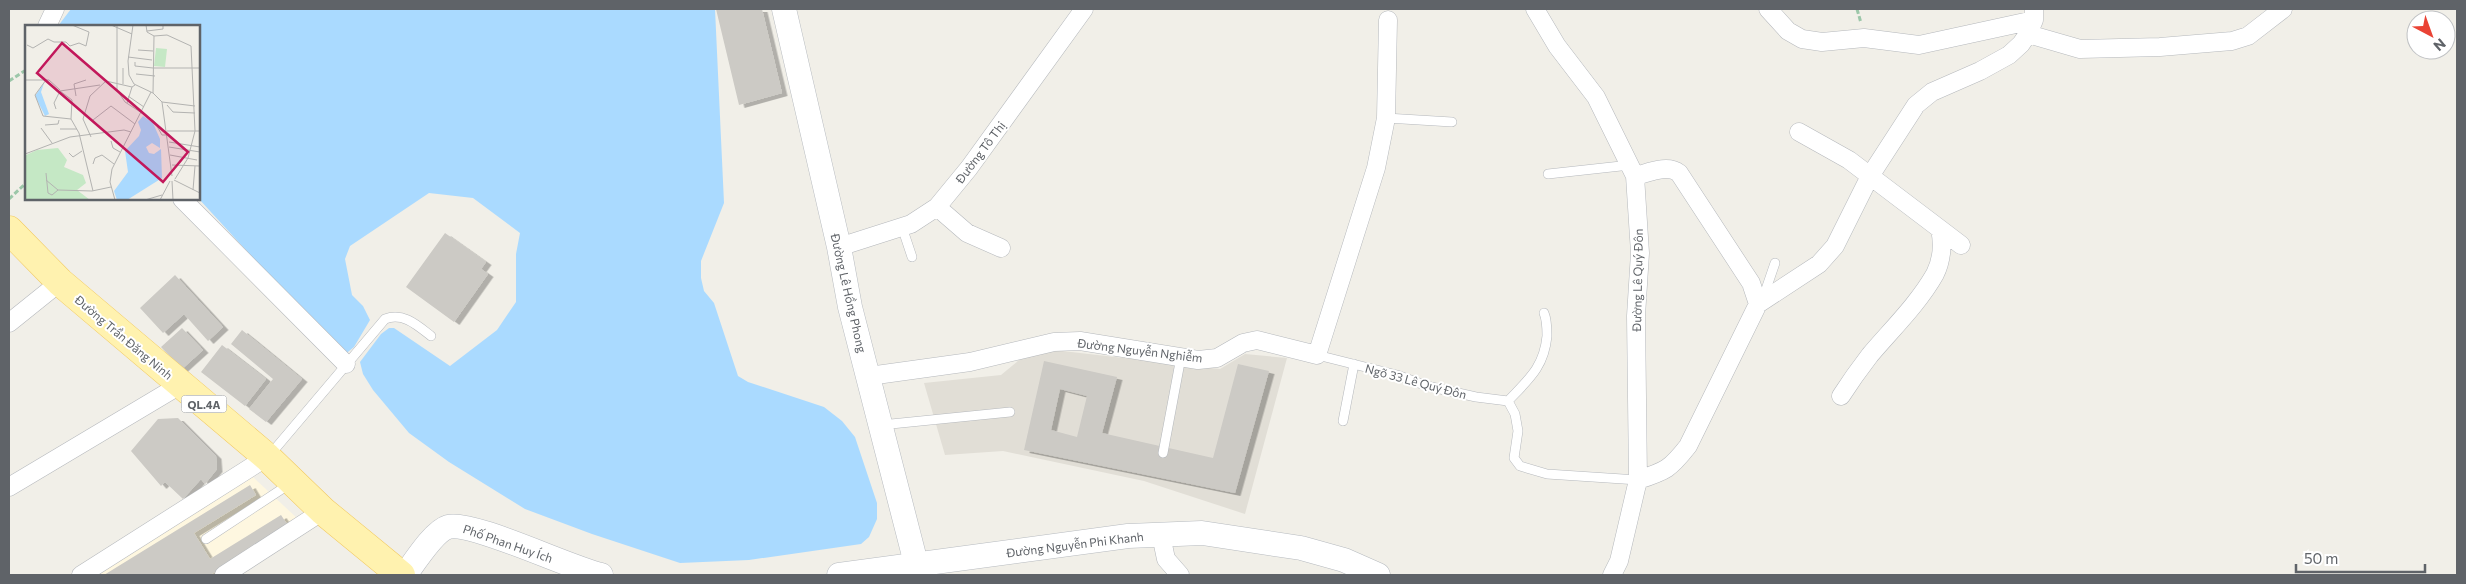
<svg xmlns="http://www.w3.org/2000/svg" width="2466" height="584" font-family="Commissioner,sans-serif">
	<style>
		.commercial { fill: #fef7e0 }
		.education { fill: #e1ded6 }
		.water { fill: #aadaff }
		.building { fill: #cccac5; fill-rule: evenodd; filter: url(#shadow) }
		.lines { fill: none; stroke-linecap: round; stroke-linejoin: round }
		.lane-casing { stroke: #b5b8bc; stroke-width: 10 }
		.street-casing { stroke: #b5b8bc; stroke-width: 19 }
		.secondary-casing { stroke: #b6babf; stroke-width: 25 }
		.primary-casing { stroke: #f2c960; stroke-width: 29 }
		.path { stroke: #9cc7a9; stroke-width: 3; stroke-dasharray: 5 2.5; stroke-linecap: butt }
		.lane { stroke: #fff; stroke-width: 9 }
		.street { stroke: #fff; stroke-width: 18 }
		.secondary { stroke: #fff; stroke-width: 24 }
		.primary { stroke: #fff2af; stroke-width: 28 }
		.labels { text-anchor: middle; dominant-baseline: central; stroke-width: 4; stroke-linejoin: round; paint-order: stroke }
		.shield { fill: #fff; stroke: #8f9295; stroke-width: 1 }
		.shield-label { font-size: 11px; font-weight: bold; fill: #5f6368 }
		.street-label { font-size: 12px; fill: #5f6368; stroke: #fff }
		.inset-road { fill: none; stroke: #b3b3b1; stroke-width: 1 }
		.view { fill: #c2185b; fill-opacity: 0.15; stroke: #c2185b; stroke-width: 2.5 }
		.inset-edge { fill: none; stroke: #5f6368; stroke-width: 2.5 }
	</style>
	<defs>
		<filter id="shadow"><feDropShadow dx="5.5" dy="3" stdDeviation="0" flood-color="#0004"/></filter>
	</defs>
	<rect width="100%" height="100%" fill="#f1efe8"/>
	<!-- commercial -->
	<path class="commercial" d="M253,477L299,520L213,575H89Z"/>
	<!-- education -->
	<path class="education" d="M1045,349L1220,369L1245,354L1287,358L1245,514L1144,481L1003,451L945,455L924,383L1001,375L1024,356Z"/>
	<!-- water -->
	<path class="water" d="M71,9H715L724,203L701,261V278L704,291L714,303L738,376L748,382L824,407L842,421L855,437L877,503V519L869,537L861,544L749,560L680,563L592,534L525,509L449,462L409,433L373,390L363,374L360,362L381,334L389,328H394L450,366L497,330L516,302V254L520,233L473,198L429,193L350,246L345,259L352,295L363,306L370,320L354,347L343,356L199,199V26H58Z"/>
	<!-- building -->
	<path class="building" d="M716,9H762L782,93L739,105Z
		M445,233L486,262L481,269L488,274L454,322L406,287Z
		M175,275L223,327L208,341L184,314L163,333L140,308Z
		M182,328L203,350L182,369L161,347Z
		M242,330L302,379L266,422L249,409L273,379L231,344Z
		M222,345L266,379L245,406L201,372Z
		M1044,361L1117,377L1102,433L1213,458L1238,364L1269,371L1235,493L1024,450ZM1060,389L1087,396L1077,437L1051,430Z
		M178,418L216,456L217,469L205,484L201,479L183,499L165,482L161,486L131,451L158,419Z
		M250,485L256,495L194,533L210,559L281,515L289,527L210,575H104Z"/>
	<g class="lines">
		<defs>
			<path id="lane" d="M1386,118L1452,122
				M1548,174L1630,165
				M902,227L912,257
				M1763,298L1775,263
				M1317,355L1397,375L1427,386L1476,397L1508,401L1515,414L1518,431L1514,458L1520,466L1547,474L1638,480
				M1508,401C1529,379 1544,367 1547,336C1547,327 1547,320 1544,313
				M1343,421L1354,364
				M881,425L1010,412
				M1163,453L1181,357
				M269,456L385,319C403,312 417,325 431,336
				M206,539L291,483"/>
			<path id="street" d="M1535,9L1557,46L1596,97L1635,176L1640,253L1636,316L1638,480L1619,561L1612,575
				M1768,9L1788,31L1802,39L1822,42L1864,38L1919,45L2034,20
				M47,26L55,9
				M2028,34L2080,49L2160,47L2232,41L2248,36L2283,9
				M1799,132L1849,160L1940,229C1943,243 1942,260 1935,274C1918,304 1892,329 1870,355C1860,368 1850,382 1841,396
				M1635,176C1648,173 1667,164 1679,173L1751,283L1758,304
				M182,199L346,364
				M937,207L967,233L1001,248
				M1940,229L1961,245
				M839,247L911,224L937,207L969,168L1084,9
				M9,323L60,282
				M869,376L970,362L1054,342L1080,341L1198,360L1217,358L1243,343L1257,340L1317,355L1376,168L1386,118L1388,20
				M1638,480C1666,471 1670,469 1688,446L1758,304L1819,264L1835,246L1870,176L1916,105L1932,92L1980,71L2009,55L2021,44L2028,34L2034,20V9
				M9,487L180,385
				M1161,535L1166,559L1180,575
				M81,575L267,457
				M224,575L323,511"/>
			<path id="secondary" d="M784,9L839,247L850,307L919,575
				M405,575C414,563 434,531 448,527C471,520 569,568 601,575
				M839,575L1128,536L1202,533L1301,548L1344,560L1378,575"/>
			<path id="primary" d="M9,230L60,282L267,457L323,511L401,575"/>
		</defs>
		<!-- lane casing -->
		<use href="#lane" class="lane-casing"/>
		<!-- street casing -->
		<use href="#street" class="street-casing"/>
		<!-- secondary casing -->
		<use href="#secondary" class="secondary-casing"/>
		<!-- primary casing -->
		<use href="#primary" class="primary-casing"/>
		<!-- path -->
		<path class="path" d="M1857,9L1861,23
			M9,81L26,70
			M9,199L26,183"/>
		<!-- lane -->
		<use href="#lane" class="lane"/>
		<!-- street -->
		<use href="#street" class="street"/>
		<!-- secondary -->
		<use href="#secondary" class="secondary"/>
		<!-- primary -->
		<use href="#primary" class="primary"/>
	</g>
	<g class="labels">
		<!-- shield labels -->
		<rect class="shield" x="181.5" y="395.5" width="45" height="17" rx="4"/>
		<g class="shield-label">
			<text x="204" y="404">QL.4A</text>
		</g>
		<!-- street labels -->
		<g class="street-label">
			<text transform="translate(980 152) rotate(-53)">Đường Tô Thị</text>
			<text transform="translate(1637 280) rotate(-89)">Đường Lê Quý Đôn</text>
			<text transform="translate(849 293) rotate(77)">Đường Lê Hồng Phong</text>
			<text transform="translate(124 337) rotate(40)">Đường Trần Đăng Ninh</text>
			<text transform="translate(1140 350) rotate(7)">Đường Nguyễn Nghiễm</text>
			<text transform="translate(1416 381) rotate(15)">Ngõ 33 Lê Quý Đôn</text>
			<text transform="translate(508 543) rotate(19)">Phố Phan Huy Ích</text>
			<text transform="translate(1075 544) rotate(-7)">Đường Nguyễn Phi Khanh</text>
		</g>
	</g>
	<!-- overview -->
	<g transform="translate(25 25)">
		<rect width="175" height="175" fill="#f1efe8"/>
		<path d="M131,23L142,24L140,42L129,41ZM33,123L42,135L39,142L58,150L61,158L52,165L65,175H0L1,130L12,125Z" fill="#c5e8c5"/>
		<path d="M19,58L16,67L24,89L20,91L10,71ZM118,91L128,98L135,114V123L127,118L121,122L124,128L129,129L136,124L137,153L102,175H92L89,166L103,147L100,126L114,111L116,105L113,97Z" fill="#aadaff"/>
		<path class="inset-road" d="M86,0L107,9M92,0V65L100,77L129,96L137,110H142M108,0L103,36L104,50L109,59L128,68L137,77L147,151M121,0L122,7L129,11L128,68M122,6L138,4V0M129,11L142,10L166,21L170,106L163,133L150,154M2,20L8,23L23,14L29,17H41L45,21L54,18L61,21L64,7L47,0M113,25L128,26M103,32L127,35M110,37V41L128,43M129,43H175M111,49L130,51M0,55H24L35,65M21,55L10,70L18,91L46,94M98,59V43M35,66L47,75L46,94L54,108L68,166M35,66L75,60M51,71L49,59L61,55M103,71L119,82M137,77L170,81M102,78L107,62M142,80L148,87L170,88M31,84L29,78L35,66M68,95L86,81L110,99M20,100L33,99L34,95M16,103L27,118M35,104H52M142,106H175M66,112L58,94L65,71L81,56L107,62L110,60M86,116L88,123L95,127M144,117L175,122M144,122L175,127M44,128L48,132L57,126M0,129L45,112L99,105L106,107M145,130L172,135M68,139L70,133L77,130L89,139M147,140L175,141M21,148L23,168L27,170L33,165M21,155L33,165L67,166L86,162M149,155L175,168M147,156L148,175M168,165L170,141M90,175L85,157L87,144L126,67M120,175L137,170M135,175L145,156"/>
		<path class="view" d="M37,18L163,127L138,157L12,48Z"/>
		<rect width="175" height="175" class="inset-edge"/>
	</g>
	<!-- border -->
	<rect width="2466" height="584" fill="none" stroke="#5f6368" stroke-width="20"/>
	<!-- north arrow -->
	<g transform="translate(2431 35) rotate(139)"><circle r="24" fill="#ffffff" stroke="#bfc1c3"/>
	<path d="M0-4L9 19L0 12L-9 19Z" fill="#ea4335"/>
	<text y="-8" font-size="14" font-weight="bold" text-anchor="middle" fill="#5f6368">N</text>
	</g>
	<!-- scale -->
	<path d="M2296 564v8h129v-8" fill="none" stroke="#5f6368" stroke-width="2.5"/>
	<text x="2304" y="564" font-size="15" fill="#5f6368" stroke="#ffffff" stroke-width="4" paint-order="stroke">50 m</text>
</svg>
